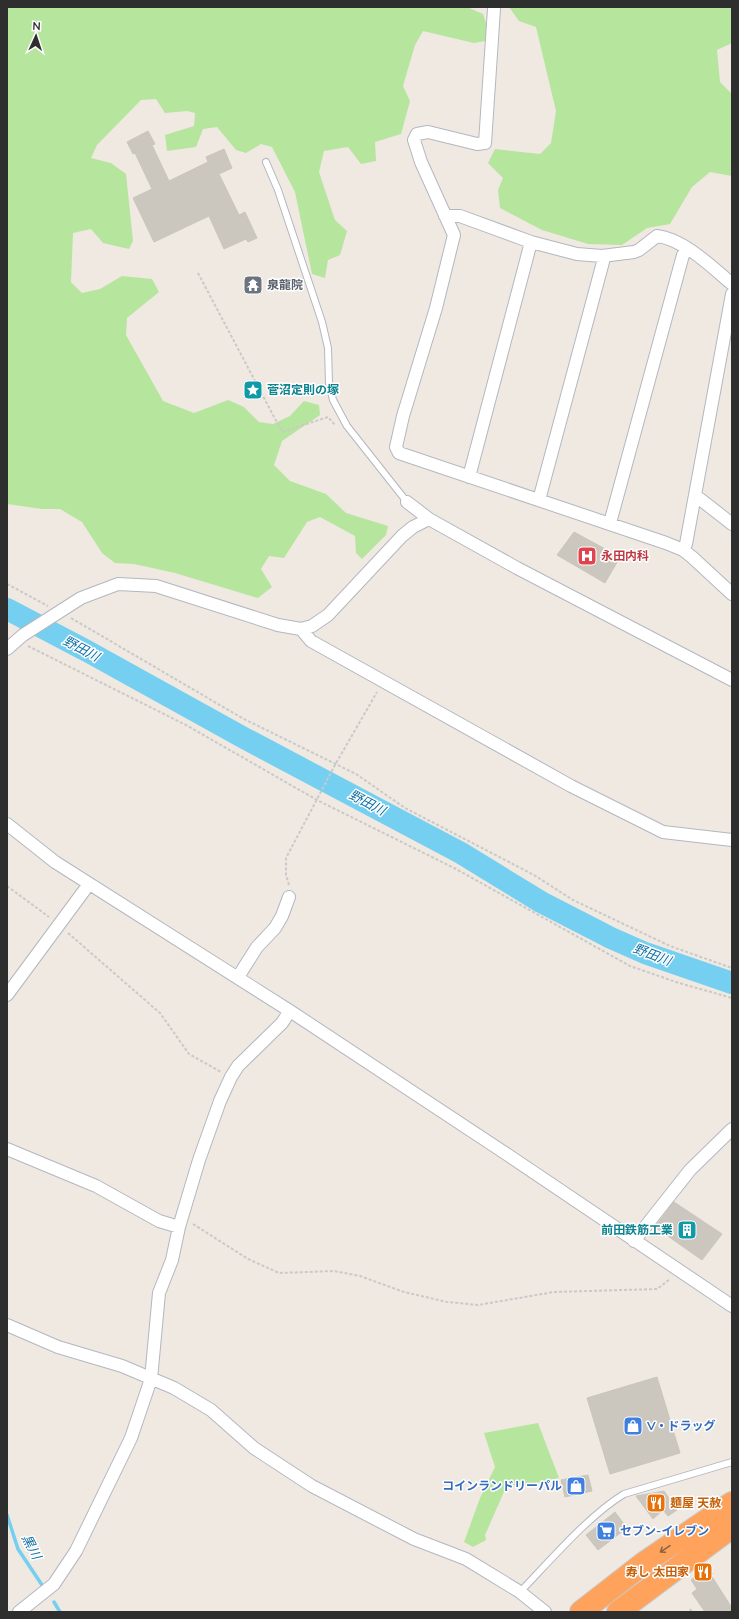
<svg xmlns="http://www.w3.org/2000/svg" width="739" height="1619" font-family="'Nunito Sans','Noto Sans JP',sans-serif">
	<style>
		.green { fill: #b6e59e }
		.lines { fill: none; stroke-linecap: round; stroke-linejoin: round }
		.stream { stroke: #75cff0; stroke-width: 3.5 }
		.river { stroke: #75cff0; stroke-width: 22 }
		.building { fill: #cbc7bf; stroke: #cbc5ba }
		.lane-casing { stroke: #b4b7c1; stroke-width: 8 }
		.street-casing { stroke: #b4b7c1; stroke-width: 14 }
		.highway-casing { stroke: #c9c9c9; stroke-width: 24 }
		.path { stroke: #c9c9c9; stroke-width: 2; stroke-dasharray: 3 2; stroke-linecap: butt }
		.lane { stroke: #fff; stroke-width: 6 }
		.street { stroke: #fff; stroke-width: 12 }
		.highway { stroke: #ffa35c; stroke-width: 22 }
		.oneway { stroke: #8c6343 }
		.labels { text-anchor: middle; dominant-baseline: central; stroke-width: 3; stroke-linejoin: round; paint-order: stroke }
		.worship-label { font-size: 12px; font-weight: bold; fill: #5b616d; stroke: #fff; text-anchor: start }
		.culture-label { font-size: 12px; font-weight: bold; fill: #0d838f; stroke: #fff; text-anchor: start }
		.health-label { font-size: 12px; font-weight: bold; fill: #be3a42; stroke: #fff; text-anchor: start }
		.shop-label { font-size: 12px; font-weight: bold; fill: #366cbe; stroke: #fff; text-anchor: start }
		.food-label { font-size: 12px; font-weight: bold; fill: #c56008; stroke: #fff; text-anchor: start }
		.water-label { font-size: 13px; font-style: italic; fill: #0d6fa3; stroke: #fff }
	</style>
	<rect width="100%" height="100%" fill="#efe9e1"/>
	<!-- green -->
	<path class="green" d="M7,7H467L483,14L487,26L485,41L474,43L423,31L415,45L403,86L410,101L401,134L375,142L376,161L361,164L348,147L324,151L319,172L335,220L347,231L340,255L328,260L325,278L312,274L295,192L272,147L261,144L246,153L236,150L217,127L203,129L196,147L167,151L165,135L194,126L195,113L187,111L165,113L156,99L141,100L97,145L91,158L111,163L126,174L133,241L129,249L103,243L91,229L73,233L71,282L82,293L100,289L122,276L152,279L159,292L127,318L126,335L163,401L194,413L228,400L244,407L259,422L273,424L290,416L304,401L319,405L320,415L282,441L274,465L290,481L326,494L346,513L388,526L386,535L362,559L356,553L355,536L320,517L307,522L284,558L269,556L261,569L272,587L258,598L175,573L134,564L115,563L102,553L82,522L60,509H42L7,504Z
		M509,7H732V43L717,50L720,82L732,94V176L710,172L692,187L670,224L647,228L622,245L588,244L542,230L500,208L498,190L503,178L488,163L495,149L540,154L551,143L556,111L536,27L519,21Z
		M538,1423L559,1478L521,1486L507,1485L485,1535L486,1540L473,1547L464,1542L480,1498L495,1467L484,1433Z"/>
	<g class="lines">
		<!-- stream -->
		<path class="stream" d="M7,1515L18,1549L42,1585
			M54,1602L60,1612"/>
		<!-- river -->
		<path class="river" d="M7,609L87,651L244,738L461,853L541,902L611,938L645,953L732,983"/>
	</g>
	<!-- building -->
	<path class="building" d="M148,131L155,144L152,145L169,181L208,162L206,157L224,149L232,168L219,174L239,215L245,212L257,238L248,242L246,239L224,249L209,216L154,242L133,198L152,189L135,153L133,154L127,142Z
		M574,532L620,557L605,583L557,555Z
		M674,1202L722,1234L702,1260L655,1227Z
		M657,1377L680,1453L610,1474L587,1398Z
		M588,1475L592,1491L565,1497L561,1480Z
		M664,1491L677,1510L668,1516L663,1510L653,1519L636,1496Z
		M615,1512L627,1528L598,1550L586,1535Z
		M705,1563L713,1574L711,1575L732,1608V1612H705L692,1593L697,1589L691,1580L701,1573L697,1568Z"/>
	<g class="lines">
		<defs>
			<path id="lane" d="M266,162L278,190L322,322L328,348L329,383L333,400L347,426L407,502
				M520,1592C550,1561 588,1516 624,1494L732,1462"/>
			<path id="street" d="M494,9L485,143L477,144L428,132L417,134L414,140L421,162L454,235L436,308L403,416L396,447L399,453L666,543L683,550L692,557L732,594
				M445,216H460L531,242L577,254L602,256L634,252L639,250L657,236C684,239 713,268 732,284
				M469,477L531,242
				M695,498L700,499L732,524
				M539,500L603,262L602,256
				M407,502L429,519
				M610,523L683,255L688,249
				M683,550L686,544L732,294
				M301,629L311,641L571,786L663,832L732,840
				M7,649L23,635L81,598L118,584L156,586L278,625L301,629L312,626L328,615L402,536L413,527L429,519L517,568L732,680
				M7,824L55,862L290,1011L508,1155L732,1306
				M238,977L257,947L275,928L282,916L289,897
				M7,995L89,884
				M7,1149L96,1186L159,1221L179,1227
				M634,1241L690,1170L732,1129
				M7,1325L58,1347L122,1366L174,1388L211,1410L254,1448L312,1486L414,1539L466,1559L520,1592L545,1612
				M19,1612L54,1584L76,1551L131,1438L151,1379L159,1293L172,1260L179,1227L199,1160L220,1101L231,1077L238,1066L282,1023L290,1011"/>
			<path id="highway" d="M581,1612L644,1563L732,1503
				M618,1612L732,1527"/>
		</defs>
		<!-- lane casing -->
		<use href="#lane" class="lane-casing"/>
		<!-- street casing -->
		<use href="#street" class="street-casing"/>
		<!-- highway casing -->
		<use href="#highway" class="highway-casing"/>
		<!-- path -->
		<path class="path" d="M198,273L282,432L328,417L335,425
			M7,584L48,606
			M71,618L242,718L356,774L405,808L534,875L573,900L670,946L732,968
			M28,646L186,725L317,800L456,869L630,966L679,983L732,998
			M289,885L286,875V858L335,765L377,692
			M7,886L49,917
			M68,933L160,1013L189,1054L221,1072
			M193,1224L248,1259L279,1273L334,1271L360,1276L404,1292L447,1302L478,1305L554,1292L657,1289L670,1279
			M690,1609L692,1612"/>
		<!-- lane -->
		<use href="#lane" class="lane"/>
		<!-- street -->
		<use href="#street" class="street"/>
		<!-- highway -->
		<use href="#highway" class="highway"/>
	</g>
	<!-- one-way arrows -->
	<defs><path id="oneway-shaft" d="M-6 0H5M1.5-3L5.5 0L1.5 3" fill="none" stroke-width="1.6" stroke-linecap="round" stroke-linejoin="round"/></defs>
	<use class="oneway" href="#oneway-shaft" transform="translate(665 1549) rotate(146)"/>
	<!-- icons -->
	<defs>
		<symbol id="temple-square" viewBox="-11 -11 22 22"><rect x="-9" y="-9" width="18" height="18" rx="4" fill="#6b7280" stroke="#fff"/><path d="M0-6L5-2H3V0L6.5 2.5H4V6H1.5V3h-3V6H-4V2.5H-6.5L-3 0V-2H-5Z" fill="#fff"/></symbol>
		<symbol id="sight-square" viewBox="-11 -11 22 22"><rect x="-9" y="-9" width="18" height="18" rx="4" fill="#0f9aa8" stroke="#fff"/><path d="M0-6L1.8-2.2L6-1.7L2.9 1.2L3.7 5.4L0 3.3L-3.7 5.4L-2.9 1.2L-6-1.7L-1.8-2.2Z" fill="#fff"/></symbol>
		<symbol id="hospital-square" viewBox="-11 -11 22 22"><rect x="-9" y="-9" width="18" height="18" rx="4" fill="#e0444e" stroke="#fff"/><path d="M-5-5h3v3.5h4V-5h3V5h-3V1.5h-4V5h-3Z" fill="#fff"/></symbol>
		<symbol id="building-square" viewBox="-11 -11 22 22"><rect x="-9" y="-9" width="18" height="18" rx="4" fill="#0f9aa8" stroke="#fff"/><path d="M-4-6H4V6H1V3H-1V6H-4ZM-2.5-4.3h1.7v1.8h-1.7ZM.8-4.3h1.7v1.8H.8ZM-2.5-1h1.7V.8h-1.7ZM.8-1h1.7V.8H.8Z" fill="#fff"/></symbol>
		<symbol id="shop-square" viewBox="-11 -11 22 22"><rect x="-9" y="-9" width="18" height="18" rx="4" fill="#3f7fe0" stroke="#fff"/><path d="M-5-2.5h2.3a2.7 3.5 0 0 1 5.4 0H5L5.5 6h-11ZM-1.5-2.5h3a1.5 2.3 0 0 0-3 0Z" fill="#fff"/></symbol>
		<symbol id="restaurant-square" viewBox="-11 -11 22 22"><rect x="-9" y="-9" width="18" height="18" rx="4" fill="#e8710a" stroke="#fff"/><path d="M-5-6h1v4h1v-4h1v4h1v-4h1v5L-1.5 .5V6h-2V.5L-5-1ZM5-6V6H3V1.5H1.5Q1.5-4 5-6Z" fill="#fff"/></symbol>
		<symbol id="supermarket-square" viewBox="-11 -11 22 22"><rect x="-9" y="-9" width="18" height="18" rx="4" fill="#3f7fe0" stroke="#fff"/><path d="M-6-5.5h2.5l.6 2H6L4.5 2H-2.5L-4.4-4H-6ZM-1.5 3.2a1.3 1.3 0 1 0 .1 0ZM3 3.2a1.3 1.3 0 1 0 .1 0Z" fill="#fff"/></symbol>
	</defs>
	<g fill-rule="evenodd">
		<use href="#temple-square" x="242" y="274" width="22" height="22"/>
		<use href="#sight-square" x="242" y="379" width="22" height="22"/>
		<use href="#hospital-square" x="576" y="545" width="22" height="22"/>
		<use href="#building-square" x="676" y="1219" width="22" height="22"/>
		<use href="#shop-square" x="622" y="1415" width="22" height="22"/>
		<use href="#shop-square" x="565" y="1475" width="22" height="22"/>
		<use href="#restaurant-square" x="645" y="1492" width="22" height="22"/>
		<use href="#supermarket-square" x="595" y="1520" width="22" height="22"/>
		<use href="#restaurant-square" x="692" y="1561" width="22" height="22"/>
	</g>
	<g class="labels">
		<!-- worship labels -->
		<g class="worship-label">
			<text x="267" y="285">泉龍院</text>
		</g>
		<!-- culture labels -->
		<g class="culture-label">
			<text x="267" y="390">菅沼定則の塚</text>
			<text x="673" y="1230" text-anchor="end">前田鉄筋工業</text>
		</g>
		<!-- health labels -->
		<g class="health-label">
			<text x="601" y="556">永田内科</text>
		</g>
		<!-- shop labels -->
		<g class="shop-label">
			<text x="647" y="1426">V・ドラッグ</text>
			<text x="562" y="1486" text-anchor="end">コインランドリーパル</text>
			<text x="620" y="1531">セブン-イレブン</text>
		</g>
		<!-- food labels -->
		<g class="food-label">
			<text x="670" y="1503">麺屋 天赦</text>
			<text x="689" y="1572" text-anchor="end">寿し 太田家</text>
		</g>
		<!-- water labels -->
		<g class="water-label">
			<text transform="translate(81 649) rotate(28)">野田川</text>
			<text transform="translate(367 803) rotate(28)">野田川</text>
			<text transform="translate(652 955) rotate(21)">野田川</text>
			<text transform="translate(31 1547) rotate(63)">黒川</text>
		</g>
	</g>
	<!-- border -->
	<rect width="739" height="1619" fill="none" stroke="#2e2e2e" stroke-width="16"/>
	<!-- north arrow -->
	<g transform="translate(36 36) rotate(3)" stroke="#ffffff" stroke-width="3" paint-order="stroke">
	<path d="M0-3L7 15L0 10L-7 15Z" fill="#2e2e2e"/>
	<text y="-6" font-size="11" font-weight="bold" text-anchor="middle" fill="#2e2e2e">N</text>
	</g>
</svg>
